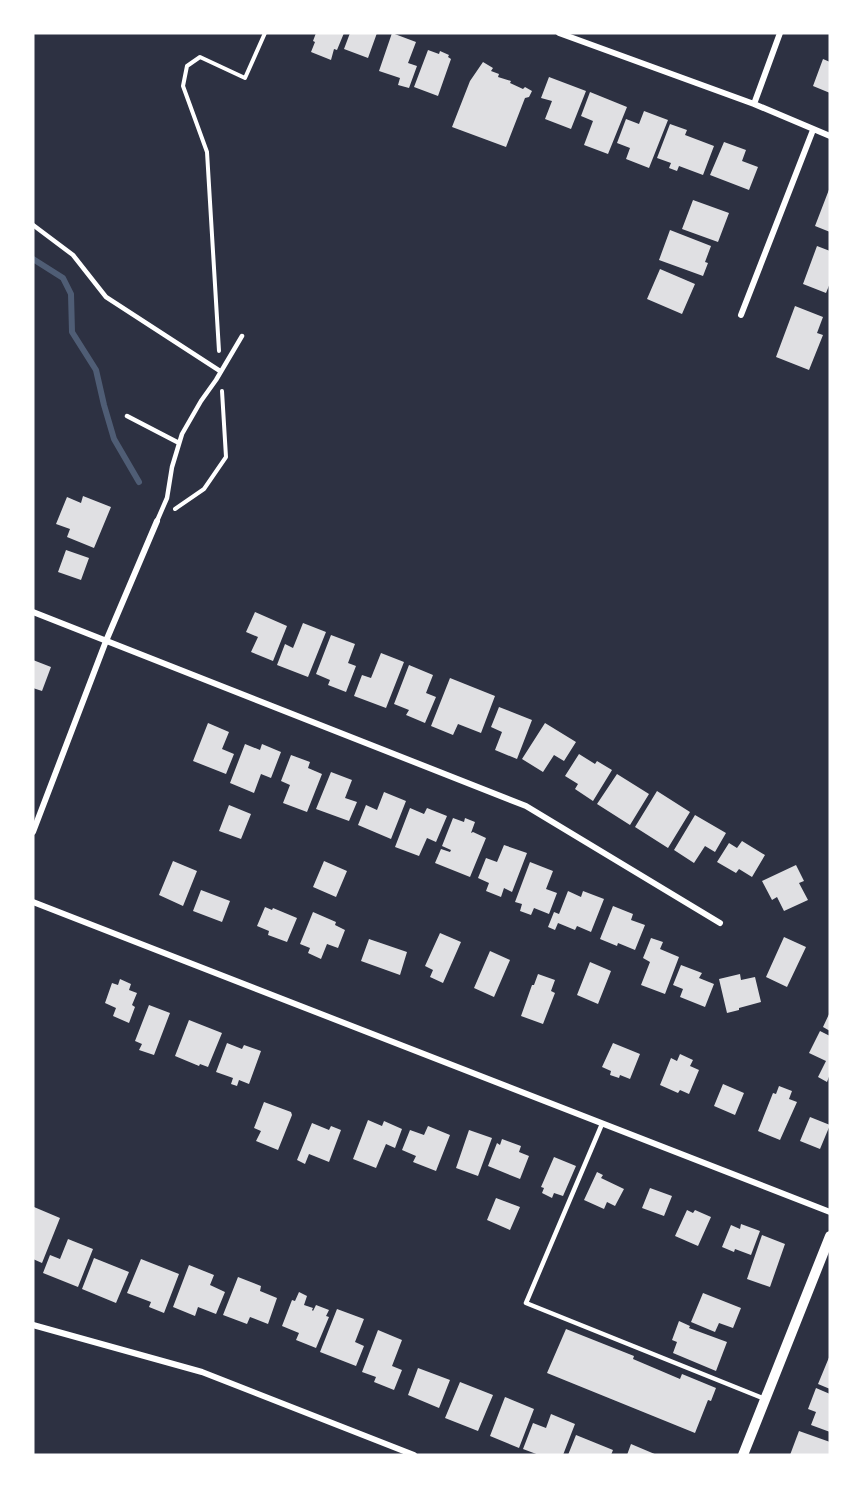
<svg xmlns="http://www.w3.org/2000/svg" width="863" height="1488" font-family="'Nunito Sans',sans-serif">
	<style>
		.lines { fill: none; stroke-linecap: round; stroke-linejoin: round }
		.stream { stroke: #4f5d75; stroke-width: 6 }
		.building { fill: #e0e0e3 }
		.path { stroke: #fff; stroke-width: 4 }
		.service { stroke: #fff; stroke-width: 4.5 }
		.minor { stroke: #fff; stroke-width: 6 }
		.tertiary { stroke: #fff; stroke-width: 10 }
	</style>
	<rect width="100%" height="100%" fill="#2d3142"/>
	<g class="lines">
		<!-- stream -->
		<path class="stream" d="M33,259L63,278L71,294L72,332L96,370L104,405L114,439L139,482"/>
	</g>
	<!-- building -->
	<path class="building" d="M316,33H344L337,50L334,49L331,60L311,52L315,42L313,41Z
		M350,33H377L368,58L344,49Z
		M392,33L416,42L408,63L417,66L409,88L398,85L400,78L379,71Z
		M428,50L439,54L440,51L449,55L448,57L451,59L438,96L414,87Z
		M823,59L830,62V93L813,86Z
		M483,62L493,68L491,71L499,74L498,77L511,81L510,83L523,89L525,87L532,91L529,97L525,98L506,147L452,127L470,81Z
		M549,77L586,91L571,129L545,119L552,101L541,98Z
		M590,92L627,107L608,154L584,145L593,121L581,116Z
		M644,111L668,120L649,168L626,159L630,148L617,143L626,119L639,124Z
		M670,124L687,130L685,135L714,146L703,175L679,166L677,171L669,168L671,163L657,158Z
		M724,142L746,150L742,161L758,167L749,190L710,175Z
		M830,187V232L815,226Z
		M693,200L729,213L718,242L682,229Z
		M670,230L711,246L705,262L708,263L703,276L659,260Z
		M817,246L830,251V283L826,293L803,284Z
		M660,269L695,284L682,314L647,299Z
		M795,306L823,317L817,333L823,335L809,370L776,357Z
		M83,496L111,507L94,548L67,537L70,529L56,524L67,497L81,503Z
		M66,550L89,558L81,580L58,572Z
		M255,612L287,626L273,661L251,652L258,637L246,632Z
		M303,623L326,632L308,677L277,665L285,644L293,648Z
		M331,635L355,644L348,663L356,666L346,692L328,685L330,680L316,674Z
		M381,653L404,662L386,708L354,696L362,675L371,678Z
		M33,660L51,667L42,691L33,688Z
		M409,665L433,675L426,693L436,697L425,723L406,715L409,710L394,704Z
		M450,678L495,696L481,733L458,724L453,735L431,726Z
		M499,707L532,720L517,759L495,750L502,732L491,727Z
		M208,723L229,732L222,749L234,754L226,774L193,761Z
		M545,723L576,742L564,761L554,755L543,772L522,759Z
		M245,744L260,750L262,744L281,752L271,778L261,774L254,793L230,783Z
		M579,754L595,764L597,761L612,770L593,801L575,789L578,784L565,776Z
		M291,755L310,762L308,768L322,774L307,812L283,803L290,785L281,781Z
		M331,772L352,780L345,798L357,802L349,821L316,809Z
		M617,774L649,794L630,825L597,804Z
		M657,791L690,812L668,848L635,827Z
		M384,792L406,801L391,839L358,825L366,805L377,810Z
		M229,805L251,814L241,839L219,831Z
		M410,808L424,814L427,808L447,816L436,842L427,838L419,856L395,847Z
		M695,815L726,833L715,852L705,846L694,863L674,850Z
		M453,818L464,822L465,818L475,822L471,833L473,832L486,838L470,877L435,863L441,849L450,852L451,850L442,846Z
		M742,841L765,855L752,877L739,869L736,873L717,862L729,843L737,848Z
		M504,845L527,853L512,892L504,888L501,897L486,891L489,883L478,878L486,858L497,862Z
		M173,861L197,871L183,906L159,895Z
		M324,861L347,871L336,897L313,887Z
		M530,862L553,871L546,889L557,893L549,914L534,908L531,915L520,911L522,904L515,902Z
		M796,865L804,881L799,883L808,900L784,911L777,897L772,900L762,881Z
		M201,890L230,901L222,922L193,911Z
		M568,891L581,897L583,891L604,899L591,932L577,926L575,930L558,923L555,930L548,927L554,912L559,914Z
		M613,906L633,914L631,920L645,925L635,950L618,943L617,946L600,939Z
		M265,907L272,910L273,908L297,918L287,942L268,935L269,931L257,926Z
		M313,912L336,922L335,925L345,930L338,948L327,944L321,959L308,953L310,948L300,944Z
		M440,933L461,942L443,983L430,977L433,970L425,966Z
		M784,937L806,947L787,987L766,977Z
		M651,938L663,942L660,949L679,957L665,994L641,985L650,962L643,958Z
		M369,939L407,952L400,975L361,961Z
		M490,951L510,960L494,997L474,988Z
		M590,962L611,971L598,1004L577,995Z
		M681,965L702,973L699,978L714,984L705,1007L680,997L683,989L673,985Z
		M538,974L555,980L551,991L555,993L543,1024L521,1016L532,985H534Z
		M740,974L741,980L755,977L761,1002L739,1008V1010L727,1013L719,979Z
		M120,979L131,984L129,990L137,993L132,1005L135,1007L129,1023L113,1016L116,1008L105,1003L112,983L118,985Z
		M149,1005L170,1013L154,1055L139,1050L142,1044L135,1041Z
		M830,1012V1031L823,1027Z
		M189,1020L222,1033L208,1067L200,1064L199,1066L175,1056Z
		M820,1031L830,1036V1074L827,1082L818,1077L826,1061L809,1053Z
		M227,1043L242,1049L244,1045L261,1051L249,1084L239,1080L237,1086L231,1084L233,1078L216,1072Z
		M613,1043L640,1054L630,1079L620,1075L619,1078L610,1075L611,1071L602,1067Z
		M680,1054L693,1060L690,1066L699,1070L689,1094L680,1090L678,1093L660,1085L671,1058L677,1061Z
		M723,1084L744,1093L735,1115L714,1106Z
		M779,1086L792,1091L789,1099L797,1102L780,1140L758,1131L773,1093L776,1094Z
		M264,1102L291,1112L292,1115L278,1150L256,1141L261,1131L254,1128Z
		M810,1117L830,1125L820,1149L800,1141Z
		M368,1120L382,1126L384,1121L402,1129L395,1148L386,1144L376,1168L353,1159Z
		M312,1123L329,1130L331,1126L341,1130L329,1162L309,1154L305,1164L297,1160Z
		M428,1126L450,1135L436,1171L413,1162L416,1156L402,1150L410,1130L424,1135Z
		M469,1130L492,1138L478,1176L456,1168Z
		M502,1139L521,1146L519,1152L529,1156L520,1179L488,1166L497,1143L500,1145Z
		M554,1157L576,1166L563,1196L554,1193L552,1198L542,1193L544,1188L541,1187Z
		M597,1172L603,1175L601,1178L624,1189L615,1206L607,1202L604,1209L584,1200Z
		M650,1188L672,1196L664,1216L642,1208Z
		M496,1198L520,1207L510,1230L487,1220Z
		M34,1207L60,1218L42,1263L33,1259Z
		M687,1210L693,1213L695,1210L711,1217L698,1246L675,1236Z
		M741,1224L760,1231L751,1255L735,1249L734,1252L722,1247L731,1225L740,1229Z
		M762,1235L785,1244L770,1287L747,1279Z
		M68,1239L93,1249L78,1287L43,1273L50,1255L60,1259Z
		M94,1258L129,1272L116,1303L82,1289Z
		M141,1259L179,1274L164,1313L149,1307L151,1302L127,1293Z
		M189,1265L214,1275L210,1285L225,1292L216,1314L198,1307L195,1316L173,1307Z
		M238,1277L261,1286L260,1291L277,1298L268,1324L250,1317L247,1324L223,1315Z
		M299,1292L307,1296L304,1305L313,1308L312,1310L313,1311L316,1305L329,1310L326,1316L329,1317L316,1348L296,1340L299,1333L282,1326L292,1300L295,1301Z
		M703,1293L741,1308L733,1328L719,1323L715,1332L691,1322Z
		M337,1309L364,1319L355,1342L364,1346L356,1366L320,1352Z
		M679,1321L690,1326L689,1328L727,1342L716,1371L673,1353L677,1342L672,1340Z
		M566,1329L634,1356L633,1359L680,1379L682,1374L716,1388L711,1401L708,1400L695,1433L547,1373Z
		M378,1330L402,1340L392,1366L402,1370L394,1390L374,1382L376,1377L362,1372Z
		M830,1355V1389L818,1384Z
		M418,1368L450,1380L439,1408L408,1395Z
		M460,1382L493,1395L478,1431L445,1418Z
		M816,1388L830,1394V1432L811,1425L816,1412L808,1409Z
		M505,1397L534,1409L519,1448L490,1436Z
		M551,1414L575,1424L563,1455H539L523,1449L533,1423L546,1428Z
		M799,1431L830,1442V1455H790Z
		M576,1435L613,1450L611,1455H568Z
		M631,1444L657,1455H627Z"/>
	<g class="lines">
		<!-- path -->
		<path class="path" d="M219,351L207,152L183,86L187,66L200,57L245,78L265,33
			M175,509L204,489L226,457L222,391"/>
		<!-- service -->
		<path class="service" d="M33,225L73,255L106,297L220,371
			M127,416L179,443
			M157,521L167,498L172,467L182,434L201,401L216,380L242,336
			M602,1124L526,1303L765,1399"/>
		<!-- minor -->
		<path class="minor" d="M559,33L754,104L830,136
			M754,104L780,33
			M741,315L813,130
			M33,612L526,806L720,923
			M33,832L106,641L157,521
			M33,902L830,1212
			M33,1325L202,1372L414,1455"/>
		<!-- tertiary -->
		<path class="tertiary" d="M743,1455L830,1236"/>
	</g>
	<!-- border -->
	<rect width="863" height="1488" fill="none" stroke="#ffffff" stroke-width="69"/>
</svg>
